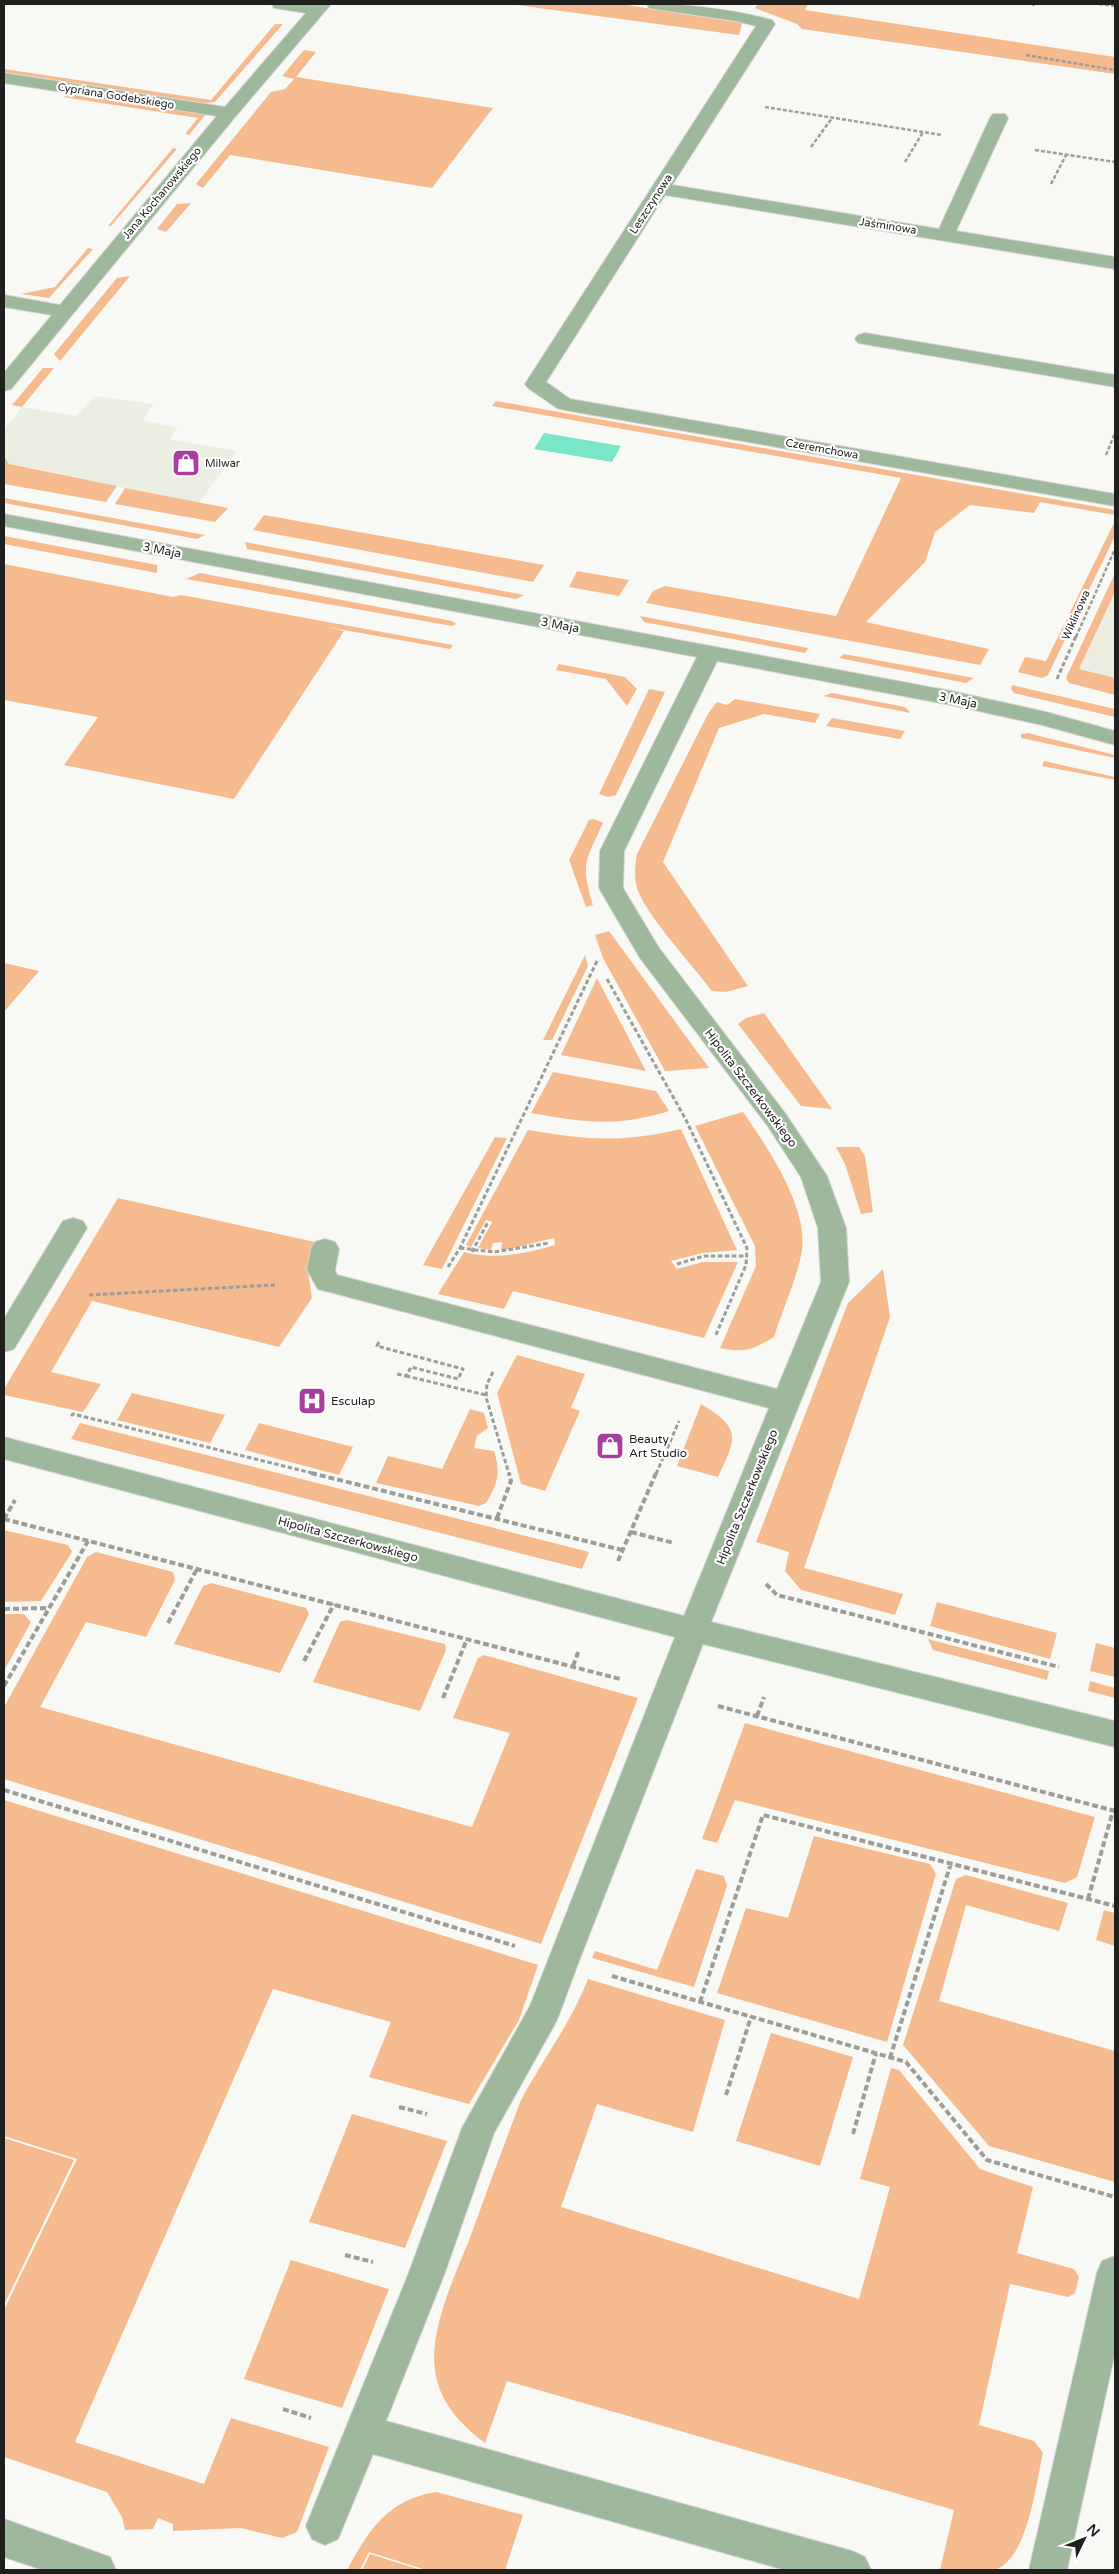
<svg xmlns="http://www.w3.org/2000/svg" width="1119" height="2574" font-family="'Varela Round',sans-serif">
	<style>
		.built { fill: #eceee2 }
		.green { fill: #f6ba8f }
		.water { fill: #79e7c7 }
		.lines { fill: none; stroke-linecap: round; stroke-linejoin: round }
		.minor-casing { stroke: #d5d6d2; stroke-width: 2 }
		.path-far2 { stroke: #9c9d99; stroke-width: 2.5; stroke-dasharray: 4 2; stroke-linecap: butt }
		.path-far1 { stroke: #9c9d99; stroke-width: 3; stroke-dasharray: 4.5 2.5; stroke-linecap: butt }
		.path { stroke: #9c9d99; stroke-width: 4; stroke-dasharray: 6 3; stroke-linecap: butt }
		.minor { fill: #9db89b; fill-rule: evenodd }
		.labels { text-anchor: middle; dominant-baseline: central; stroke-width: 4.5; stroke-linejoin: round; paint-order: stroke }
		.far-street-label { font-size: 11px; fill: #1f201e; stroke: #fff }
		.far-poi-label { font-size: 11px; fill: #1f201e; stroke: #fff; text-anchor: start }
		.street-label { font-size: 12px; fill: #1f201e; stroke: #fff }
		.poi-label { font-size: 12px; fill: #1f201e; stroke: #fff; text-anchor: start }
	</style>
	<rect width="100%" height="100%" fill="#f8f9f4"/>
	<!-- built -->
	<path class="built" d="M95,396L154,404L142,421L178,427L169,439L237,451L199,503L9,464L4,456V429L22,407L76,416Z
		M1115,592V678L1079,669Z"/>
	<!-- green -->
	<path class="green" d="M509,4H621L742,23L739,35Z
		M758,4H808L805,10L1115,57V74L802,29L797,24L755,8Z
		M275,24H283L215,102L204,103L4,72V69L211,100Z
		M304,50L316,52L296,77L493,108L432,188L230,155L203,188L196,184L271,92L285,89L294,79L282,76Z
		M72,92L206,114L189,135L185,134L198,118L63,97Z
		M173,148L177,149L111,226H108Z
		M191,203L166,232L157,229L177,204Z
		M88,248L93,249L49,298L21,294L55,287Z
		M130,276L60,361L54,354L117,278Z
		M43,368H54L22,407L12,405Z
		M496,401L1115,510V515L1040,502L1034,513L970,505L935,532L925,562L866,622L989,649L980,665L646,603L653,591L665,586L836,616L901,478L492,406Z
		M4,456L9,464L117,486L106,502L4,484Z
		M125,488L228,508L215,522L115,504Z
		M4,498L205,535L197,539L4,503Z
		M264,515L544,565L533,582L253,530Z
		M1115,521V536L1048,675L1042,678L1018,672L1025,657L1046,661Z
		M4,536L157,565V573L4,544Z
		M245,542L524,595L516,599L247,549Z
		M4,564L173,597L181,595L453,645L450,649L327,627L344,631L234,799L64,765L98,717L4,700Z
		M577,571L629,580L619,596L569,587Z
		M200,573L452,621L456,624L452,626L186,579Z
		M1115,573V592L1079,669L1115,678V695L1069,683L1066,678Z
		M640,616L808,648L805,653L644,622Z
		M844,654L974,678L966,683L839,658Z
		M559,664L625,677L637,689L627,706L606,679L556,670Z
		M1012,685L1115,709V717L1014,693L1011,689Z
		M649,689L665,692L616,795L608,797L599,794Z
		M832,693L905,707L911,713L823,696Z
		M735,699L820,714L815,723L764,714L719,728L663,862L748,986L726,992L712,991C694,967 645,914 637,888C634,877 635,865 637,854L709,712L717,702L727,705Z
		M832,718L905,731L900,739L826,726Z
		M1028,733L1115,755V758L1021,738V734Z
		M1044,761L1115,777V780L1042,766Z
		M594,819L603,823C586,861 580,863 593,905L586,907L569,860L589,820Z
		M609,931L709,1068L665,1071L603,958L595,935Z
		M585,955L588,966L552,1040H543Z
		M4,963L39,971L4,1012Z
		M597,978L646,1071L561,1055Z
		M764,1013L832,1109L801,1106L738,1024L746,1018Z
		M553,1072L656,1091L669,1111C616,1127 585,1123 531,1113Z
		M743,1112C767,1147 808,1206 802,1250C798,1276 782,1311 774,1337C752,1350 745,1353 720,1348L756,1266L755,1246L695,1126Z
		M681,1129L737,1250L703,1253L671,1261L677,1269L703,1262H738L704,1338L513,1291L504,1309L438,1294L464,1252C495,1260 525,1254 555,1245L554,1238L509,1249L501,1250L502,1242L493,1243L491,1250L478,1248L492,1222L486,1220L471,1247L466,1245L528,1130C588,1140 621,1143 681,1129Z
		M495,1137L507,1138L442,1269L423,1265Z
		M836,1147H859L865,1156L873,1212L861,1214L845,1164Z
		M118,1198L319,1243L308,1271L312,1298L279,1347L92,1301L51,1372L101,1384L83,1412L4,1395V1389Z
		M883,1269L890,1317L804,1568L903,1594L895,1615L801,1590L785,1571L789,1552L756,1542L848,1303Z
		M517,1355L585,1374L571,1408L580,1411L545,1491L521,1484L497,1393Z
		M132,1393L225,1415L210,1443L117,1420Z
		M701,1404C743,1429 736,1438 718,1477L677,1466Z
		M470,1409L484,1413L488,1428L477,1436L474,1448L494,1451C501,1473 498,1483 486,1503L479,1506L376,1483L388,1456L442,1469Z
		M80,1423L589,1552L582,1569L71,1439Z
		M259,1423L353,1447L339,1475L245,1450Z
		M4,1530L68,1545L72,1552L41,1601L4,1602Z
		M96,1552L173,1572L175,1580L146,1637L86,1622L40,1707L472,1827L510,1733L453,1718L478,1658L484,1655L638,1698L541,1944L4,1779V1707L87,1557Z
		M211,1583L306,1608L309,1614L280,1673L174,1644L203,1586Z
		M937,1602L1057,1633L1050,1659L930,1626Z
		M4,1614H24L31,1622L4,1671Z
		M347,1620L445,1644L446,1650L420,1711L313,1682L340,1622Z
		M928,1639L1049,1671L1047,1680L933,1650Z
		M1096,1643L1115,1648V1677L1090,1671Z
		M1090,1681L1115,1688V1698L1088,1691Z
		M745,1723L1095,1817L1077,1877L1065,1883L735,1800L717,1843L702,1839Z
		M4,1800L538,1965L519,2020L469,2104L369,2077L391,2022L273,1989L75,2442L204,2484L231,2418L329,2447L297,2532L282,2538L240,2528L173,2531V2524L158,2518L153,2529L125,2530L122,2517L107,2492L4,2457V2310L77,2159L4,2136Z
		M814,1836L930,1864L936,1874L887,2042L717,1993L746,1908L788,1918Z
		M696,1869L724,1876L727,1886L694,1987L592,1958L595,1951L657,1970Z
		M966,1875L1068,1903L1059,1931L966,1905L939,2001L1115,2051V2182L989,2146L903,2045L956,1879Z
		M1104,1910L1115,1913V1946L1096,1940Z
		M588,1979L725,2020L693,2132L597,2104L561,2207L859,2299L890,2187L860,2179L891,2068L899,2070L980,2169L1033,2187L1017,2253L1074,2269L1079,2277L1075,2293L1068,2297L1010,2284L979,2425L1034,2441L1043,2453C1036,2482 1028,2561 994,2570C980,2574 955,2570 940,2570L954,2510L507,2381L485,2443C460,2424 439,2402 435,2370C429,2328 456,2274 471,2235C487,2190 504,2145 521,2100C543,2059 571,2023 588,1979Z
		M771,2033L853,2057L820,2166L736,2141Z
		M352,2114L447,2141L405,2248L309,2222Z
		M4,2138L74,2160L4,2305Z
		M291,2260L389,2289L342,2408L244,2379Z
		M436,2492L523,2515L505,2570H426L369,2552L360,2570H347C369,2530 387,2500 436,2492Z
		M370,2554L421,2570H362Z"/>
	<!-- water -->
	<path class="water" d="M544,433L621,446L612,462L534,449Z"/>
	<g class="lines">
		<defs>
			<path id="minor" d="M272,4H331L235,117L11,389L4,391V373L52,315L4,307V295L60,305L217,116L4,83V73L225,107L306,13L274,8Z
				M647,4C690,4 730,9 772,20L775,24L672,185L939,229L990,118L993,114H1005L1008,118L956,231L1115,257V269L665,195L546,382L570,399L1115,494V506L564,410L557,408L528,388L525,384L756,26L736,21L655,9L649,8Z
				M865,333L1115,375V387L858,343L855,339L858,335Z
				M4,514L951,691L1046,712L1115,731V745L1042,725L951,705L717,661L624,851L623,888L659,948L785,1113L827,1176L846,1228L849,1282L711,1622L1115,1721V1747L703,1644L579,1961L557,2020L494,2133L444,2275L386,2421L852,2551L865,2557L871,2570H785L373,2454L338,2539L325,2545L312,2539L306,2526L408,2275L462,2128L530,2006L675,1637L4,1459V1437L684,1616L769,1408L318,1289L307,1270L311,1249L315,1242L325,1239L335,1242L339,1249L335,1270L337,1275L777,1389L821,1282L818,1228L801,1177L767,1125L640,958L599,888L600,851L697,657L4,526Z
				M73,1218L83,1221L87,1228L14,1349L4,1352V1319L63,1221Z
				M1115,2256V2352L1067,2570H1029L1097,2273L1102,2261Z
				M4,2519L110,2557L116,2570H43L4,2557Z"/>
		</defs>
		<!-- minor casing -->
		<use href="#minor" class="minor-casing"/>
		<!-- path-far2 -->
		<path class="path-far2" d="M1099,4L1115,6
			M1033,6L1034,4
			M1026,55L1115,70
			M765,107L942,135
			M811,147L832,118
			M1035,150L1115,162
			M905,162L923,132
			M1051,184L1066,155
			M1106,455L1115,433
			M1076,637L1115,549"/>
		<!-- path-far1 -->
		<path class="path-far1" d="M1057,679L1076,636
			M607,979L686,1120L747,1248L746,1265L715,1337
			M460,1248L494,1252L550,1243
			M472,1252L488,1222
			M677,1264L704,1256H748
			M448,1267L460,1248L597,961
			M89,1295L275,1285
			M379,1342L377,1346L463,1369L458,1379L411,1367L406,1376L397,1374
			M493,1372L487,1384L486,1397L509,1474
			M406,1376L486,1395
			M71,1416L73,1414L316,1474
			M656,1474L679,1421"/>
		<!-- path -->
		<path class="path" d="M311,1473L622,1550
			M497,1518L511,1481L509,1473
			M4,1519L620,1679
			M4,1519L15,1500
			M631,1532L674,1543
			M618,1561L656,1473
			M766,1584L777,1595L1059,1667
			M4,1609L47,1608
			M168,1623L197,1569
			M304,1661L334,1604
			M573,1666L579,1650
			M4,1686L88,1541
			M443,1698L467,1639
			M718,1706L1115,1811
			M757,1716L764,1697
			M4,1790L515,1946
			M1088,1899L1113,1811
			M612,1976L906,2062L987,2160L1115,2197
			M700,2002L763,1815L1115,1906
			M890,2058L951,1863
			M726,2095L751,2017
			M399,2107L427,2114
			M853,2134L876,2053
			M345,2255L373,2262
			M283,2409L311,2418"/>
		<!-- minor -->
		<use href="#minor" class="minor"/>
	</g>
	<!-- icons -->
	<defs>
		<symbol id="shop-square" viewBox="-11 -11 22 22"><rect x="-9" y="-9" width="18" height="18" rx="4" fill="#a73fa1" stroke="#fff"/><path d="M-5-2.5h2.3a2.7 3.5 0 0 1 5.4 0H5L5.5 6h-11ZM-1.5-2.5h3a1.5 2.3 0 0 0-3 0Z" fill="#fff"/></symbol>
		<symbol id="hospital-square" viewBox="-11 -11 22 22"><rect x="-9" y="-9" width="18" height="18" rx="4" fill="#a73fa1" stroke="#fff"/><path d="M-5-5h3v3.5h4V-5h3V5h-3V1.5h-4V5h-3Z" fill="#fff"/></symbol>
	</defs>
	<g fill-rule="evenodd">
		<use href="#shop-square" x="170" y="447" width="32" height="32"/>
		<use href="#hospital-square" x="296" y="1385" width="32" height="32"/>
		<use href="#shop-square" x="594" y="1430" width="32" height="32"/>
	</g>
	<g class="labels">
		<!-- far-street labels -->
		<g class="far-street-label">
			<text transform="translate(116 96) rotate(9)">Cypriana Godebskiego</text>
			<text transform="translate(162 193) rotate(-50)">Jana Kochanowskiego</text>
			<text transform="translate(651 204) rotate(-57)">Leszczynowa</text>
			<text transform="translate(888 226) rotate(9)">Jaśminowa</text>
			<text transform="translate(822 449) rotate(10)">Czeremchowa</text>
			<text transform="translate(1076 615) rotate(-66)">Wiklinowa</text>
		</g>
		<!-- far-poi labels -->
		<g class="far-poi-label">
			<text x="205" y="463">Milwar</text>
		</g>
		<!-- street labels -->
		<g class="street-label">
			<text transform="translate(162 550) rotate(11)">3 Maja</text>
			<text transform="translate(560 625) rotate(11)">3 Maja</text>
			<text transform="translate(958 700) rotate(12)">3 Maja</text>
			<text transform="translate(751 1088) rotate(53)">Hipolita Szczerkowskiego</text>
			<text transform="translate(747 1497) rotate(-68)">Hipolita Szczerkowskiego</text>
			<text transform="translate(348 1539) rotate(15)">Hipolita Szczerkowskiego</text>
		</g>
		<!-- poi labels -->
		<g class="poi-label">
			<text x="331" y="1401">Esculap</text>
			<text x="629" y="1439">Beauty<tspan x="629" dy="14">Art Studio</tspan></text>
		</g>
	</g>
	<!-- border -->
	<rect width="1119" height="2574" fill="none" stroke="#1f201e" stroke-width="10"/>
	<!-- north arrow -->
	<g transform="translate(1084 2539) rotate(47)" stroke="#ffffff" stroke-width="4" paint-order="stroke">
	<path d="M0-4L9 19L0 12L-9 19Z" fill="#1f201e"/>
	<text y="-8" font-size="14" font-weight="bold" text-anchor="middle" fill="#1f201e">N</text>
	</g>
</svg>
